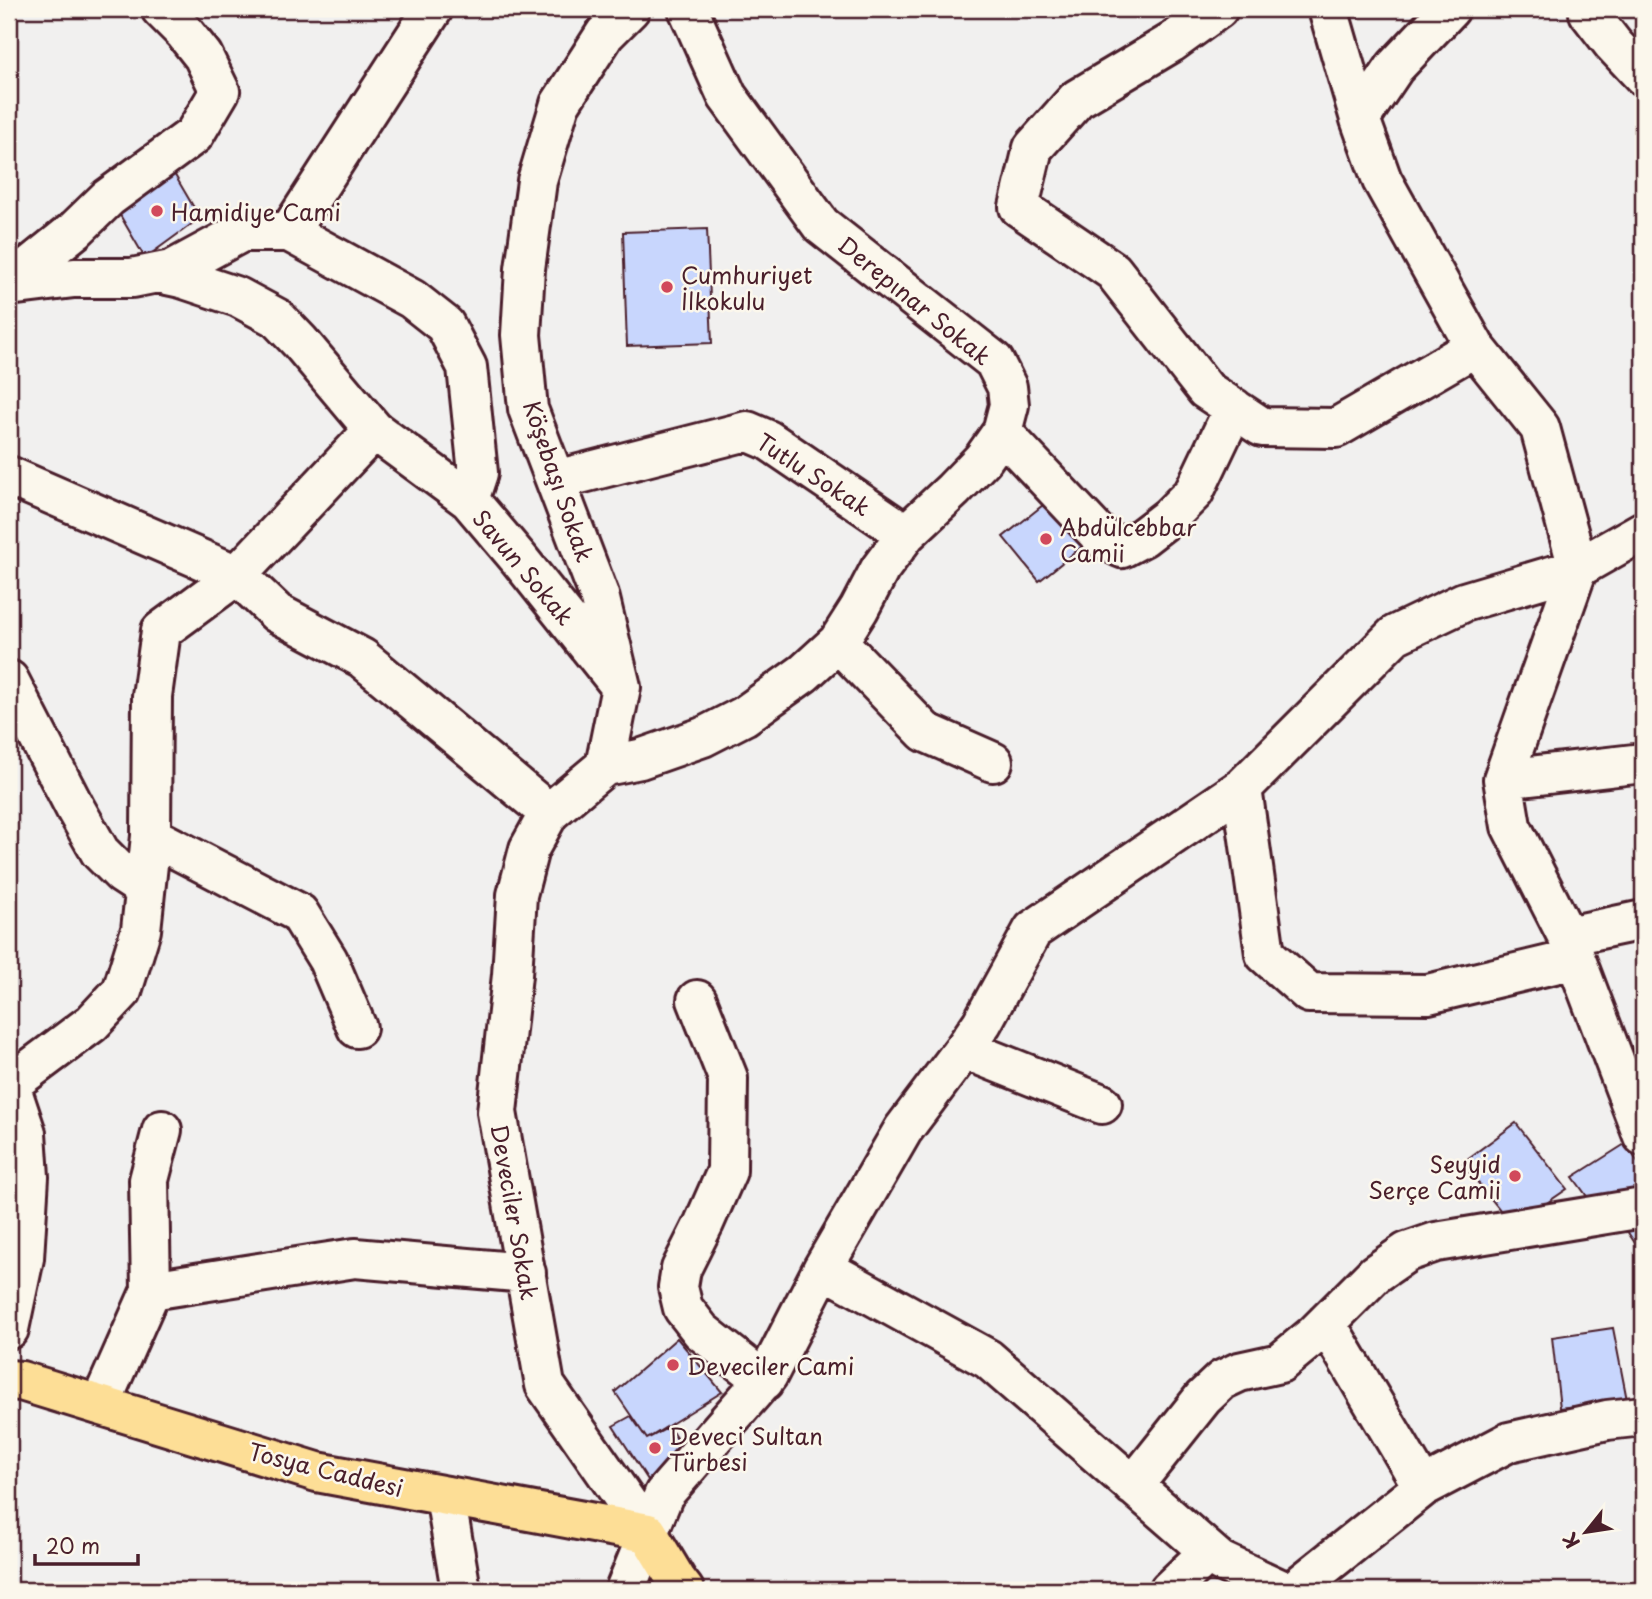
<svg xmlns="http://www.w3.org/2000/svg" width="1652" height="1599" font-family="'Playpen Sans',sans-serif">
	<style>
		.building { fill: #c8d6fd; stroke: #4a1f2b; stroke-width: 2 }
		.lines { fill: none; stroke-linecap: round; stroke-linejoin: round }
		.minor-casing { stroke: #4a1f2b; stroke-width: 44 }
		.major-casing { stroke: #4a1f2b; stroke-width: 44 }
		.minor { stroke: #fbf7ec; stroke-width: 38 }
		.major { stroke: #fdde96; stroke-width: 38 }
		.poi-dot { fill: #d1495b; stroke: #fbf7ec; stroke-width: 2.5 }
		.labels { text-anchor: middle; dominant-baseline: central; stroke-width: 5; stroke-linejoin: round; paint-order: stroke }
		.poi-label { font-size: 23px; fill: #4a1f2b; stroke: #fbf7ec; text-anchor: start }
		.street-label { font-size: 23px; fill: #4a1f2b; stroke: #fbf7ec }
	</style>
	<rect width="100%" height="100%" fill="#f1f0ef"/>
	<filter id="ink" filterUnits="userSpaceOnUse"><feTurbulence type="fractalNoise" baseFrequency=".0143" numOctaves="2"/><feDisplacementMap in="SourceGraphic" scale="14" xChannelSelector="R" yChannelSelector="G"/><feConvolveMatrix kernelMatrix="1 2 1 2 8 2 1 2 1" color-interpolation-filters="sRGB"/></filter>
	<g filter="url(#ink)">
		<!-- building -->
		<path class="building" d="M169,165L200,218L145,258L113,203Z
			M707,229L712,343L627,346L623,232Z
			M1053,497L1089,541L1039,581L1003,537Z
			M1516,1123L1567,1189L1513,1226L1462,1163Z
			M1625,1144L1643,1169V1190L1602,1217L1573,1177Z
			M1643,1216V1255L1625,1228Z
			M1613,1328L1627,1400L1560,1408L1552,1337Z
			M677,1338L722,1392L647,1439L615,1392Z
			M631,1416L647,1439L669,1427L689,1458L650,1483L613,1426Z"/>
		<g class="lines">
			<defs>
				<path id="minor" d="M1218,9L1171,43L1077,99L1033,148L1019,207L1113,271L1206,390L1262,427L1336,428L1475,347
					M1328,9L1360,119L1382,180L1475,347L1540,428L1578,568L1503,779L1511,826L1567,936L1643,1136
					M1589,13L1613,44L1643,76
					M1360,119L1395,67L1450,9
					M289,232L433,9
					M158,273L181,278L238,297L277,318L300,342L374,430L469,500
					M9,283L75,230L108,198L194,135L220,91L203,56L184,32L161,9
					M9,286L74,278H132L172,270L242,232H289L412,299L445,325L467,367L478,473L469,500L519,559L621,687
					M1002,432L1101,537L1122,548L1143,537L1169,517L1194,492L1234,408
					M9,476L237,575L277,613L362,658L549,813
					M556,480L747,431L768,440L906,534
					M838,642L925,732L993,762
					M9,680L75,808L100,852L122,874L145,889
					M605,766L621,687L599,595L528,409L521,335L525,269L537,181L560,104L605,34L630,9
					M1503,779L1643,763
					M1242,788L1265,954L1309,993L1428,994L1575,959
					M151,836L299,913L328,960L357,1028
					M1567,936L1643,920
					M697,1000L728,1078L727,1171L704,1223L681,1269L678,1287L683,1308L701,1331L764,1381
					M964,1049L1102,1104
					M9,1085L92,1023L122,991L141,930L151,836L152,696L161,631L237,575L374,430
					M823,1268L988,1359L1220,1561L1282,1590
					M151,1290L355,1258L526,1273
					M1326,1323L1423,1487
					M9,1329L24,1258L29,1177L26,1133L10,1085
					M100,1405L151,1290L149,1180L162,1130
					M1133,1486L1203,1398L1222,1380L1239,1372L1280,1363L1314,1335L1375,1274L1407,1252L1436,1242L1643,1208
					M445,1496L461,1590
					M648,1533L545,1385L497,1112L512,975L517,895L529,849L549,813L605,766L640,759L703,737L744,716L804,673L838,642L859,609L880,569L906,534L953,490L983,459L1002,432L1009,405L1007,387L994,361L821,225L727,96L688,9
					M625,1590L664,1494L768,1375L823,1268L903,1130L964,1049L982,1023L1033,930L1242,788L1395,635L1464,602L1578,568L1643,531
					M1169,1590L1209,1552
					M1294,1590L1423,1487L1509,1442L1607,1420L1643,1416"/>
				<path id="major" d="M9,1380L21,1381L317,1472L648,1533L677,1581L684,1590"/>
			</defs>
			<!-- minor casing -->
			<use href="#minor" class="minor-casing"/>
			<!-- major casing -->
			<use href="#major" class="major-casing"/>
			<!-- minor -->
			<use href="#minor" class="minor"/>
			<!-- major -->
			<use href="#major" class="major"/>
		</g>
	</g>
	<!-- markers -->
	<g class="poi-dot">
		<circle cx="157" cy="211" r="7"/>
		<circle cx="667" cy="287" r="7"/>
		<circle cx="1046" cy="539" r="7"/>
		<circle cx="1515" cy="1176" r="7"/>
		<circle cx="673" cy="1365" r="7"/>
		<circle cx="655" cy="1448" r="7"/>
	</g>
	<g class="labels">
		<!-- poi labels -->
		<g class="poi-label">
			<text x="171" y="211">Hamidiye Cami</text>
			<text x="681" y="274">Cumhuriyet<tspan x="681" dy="26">İlkokulu</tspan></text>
			<text x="1060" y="526">Abdülcebbar<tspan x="1060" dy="26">Camii</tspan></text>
			<text x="1501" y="1163" text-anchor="end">Seyyid<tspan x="1501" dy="26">Serçe Camii</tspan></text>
			<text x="687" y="1365">Deveciler Cami</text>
			<text x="669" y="1435">Deveci Sultan<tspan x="669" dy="26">Türbesi</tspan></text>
		</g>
		<!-- street labels -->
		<g class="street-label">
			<text transform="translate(915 300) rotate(39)">Derepınar Sokak</text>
			<text transform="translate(814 474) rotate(33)">Tutlu Sokak</text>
			<text transform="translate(559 481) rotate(71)">Köşebaşı Sokak</text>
			<text transform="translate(524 567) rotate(50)">Savun Sokak</text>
			<text transform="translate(515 1212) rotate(80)">Deveciler Sokak</text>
			<text transform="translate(326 1469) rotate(14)">Tosya Caddesi</text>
		</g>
	</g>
	<!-- margin -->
	<rect width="1652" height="1599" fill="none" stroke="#fbf7ec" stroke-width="35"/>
	<rect x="18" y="18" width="1617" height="1564" fill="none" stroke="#4a1f2b" stroke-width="2.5" filter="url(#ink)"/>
	<!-- north arrow -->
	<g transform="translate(1586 1532) rotate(240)" stroke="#fbf7ec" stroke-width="5" paint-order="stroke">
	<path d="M0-5L12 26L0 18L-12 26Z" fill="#4a1f2b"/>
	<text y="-10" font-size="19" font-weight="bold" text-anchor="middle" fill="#4a1f2b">K</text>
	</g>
	<!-- scale -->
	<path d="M35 1554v10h103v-10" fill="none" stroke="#4a1f2b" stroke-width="3.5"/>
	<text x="46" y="1554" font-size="21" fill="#4a1f2b" stroke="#fbf7ec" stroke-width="5" paint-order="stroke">20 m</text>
</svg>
